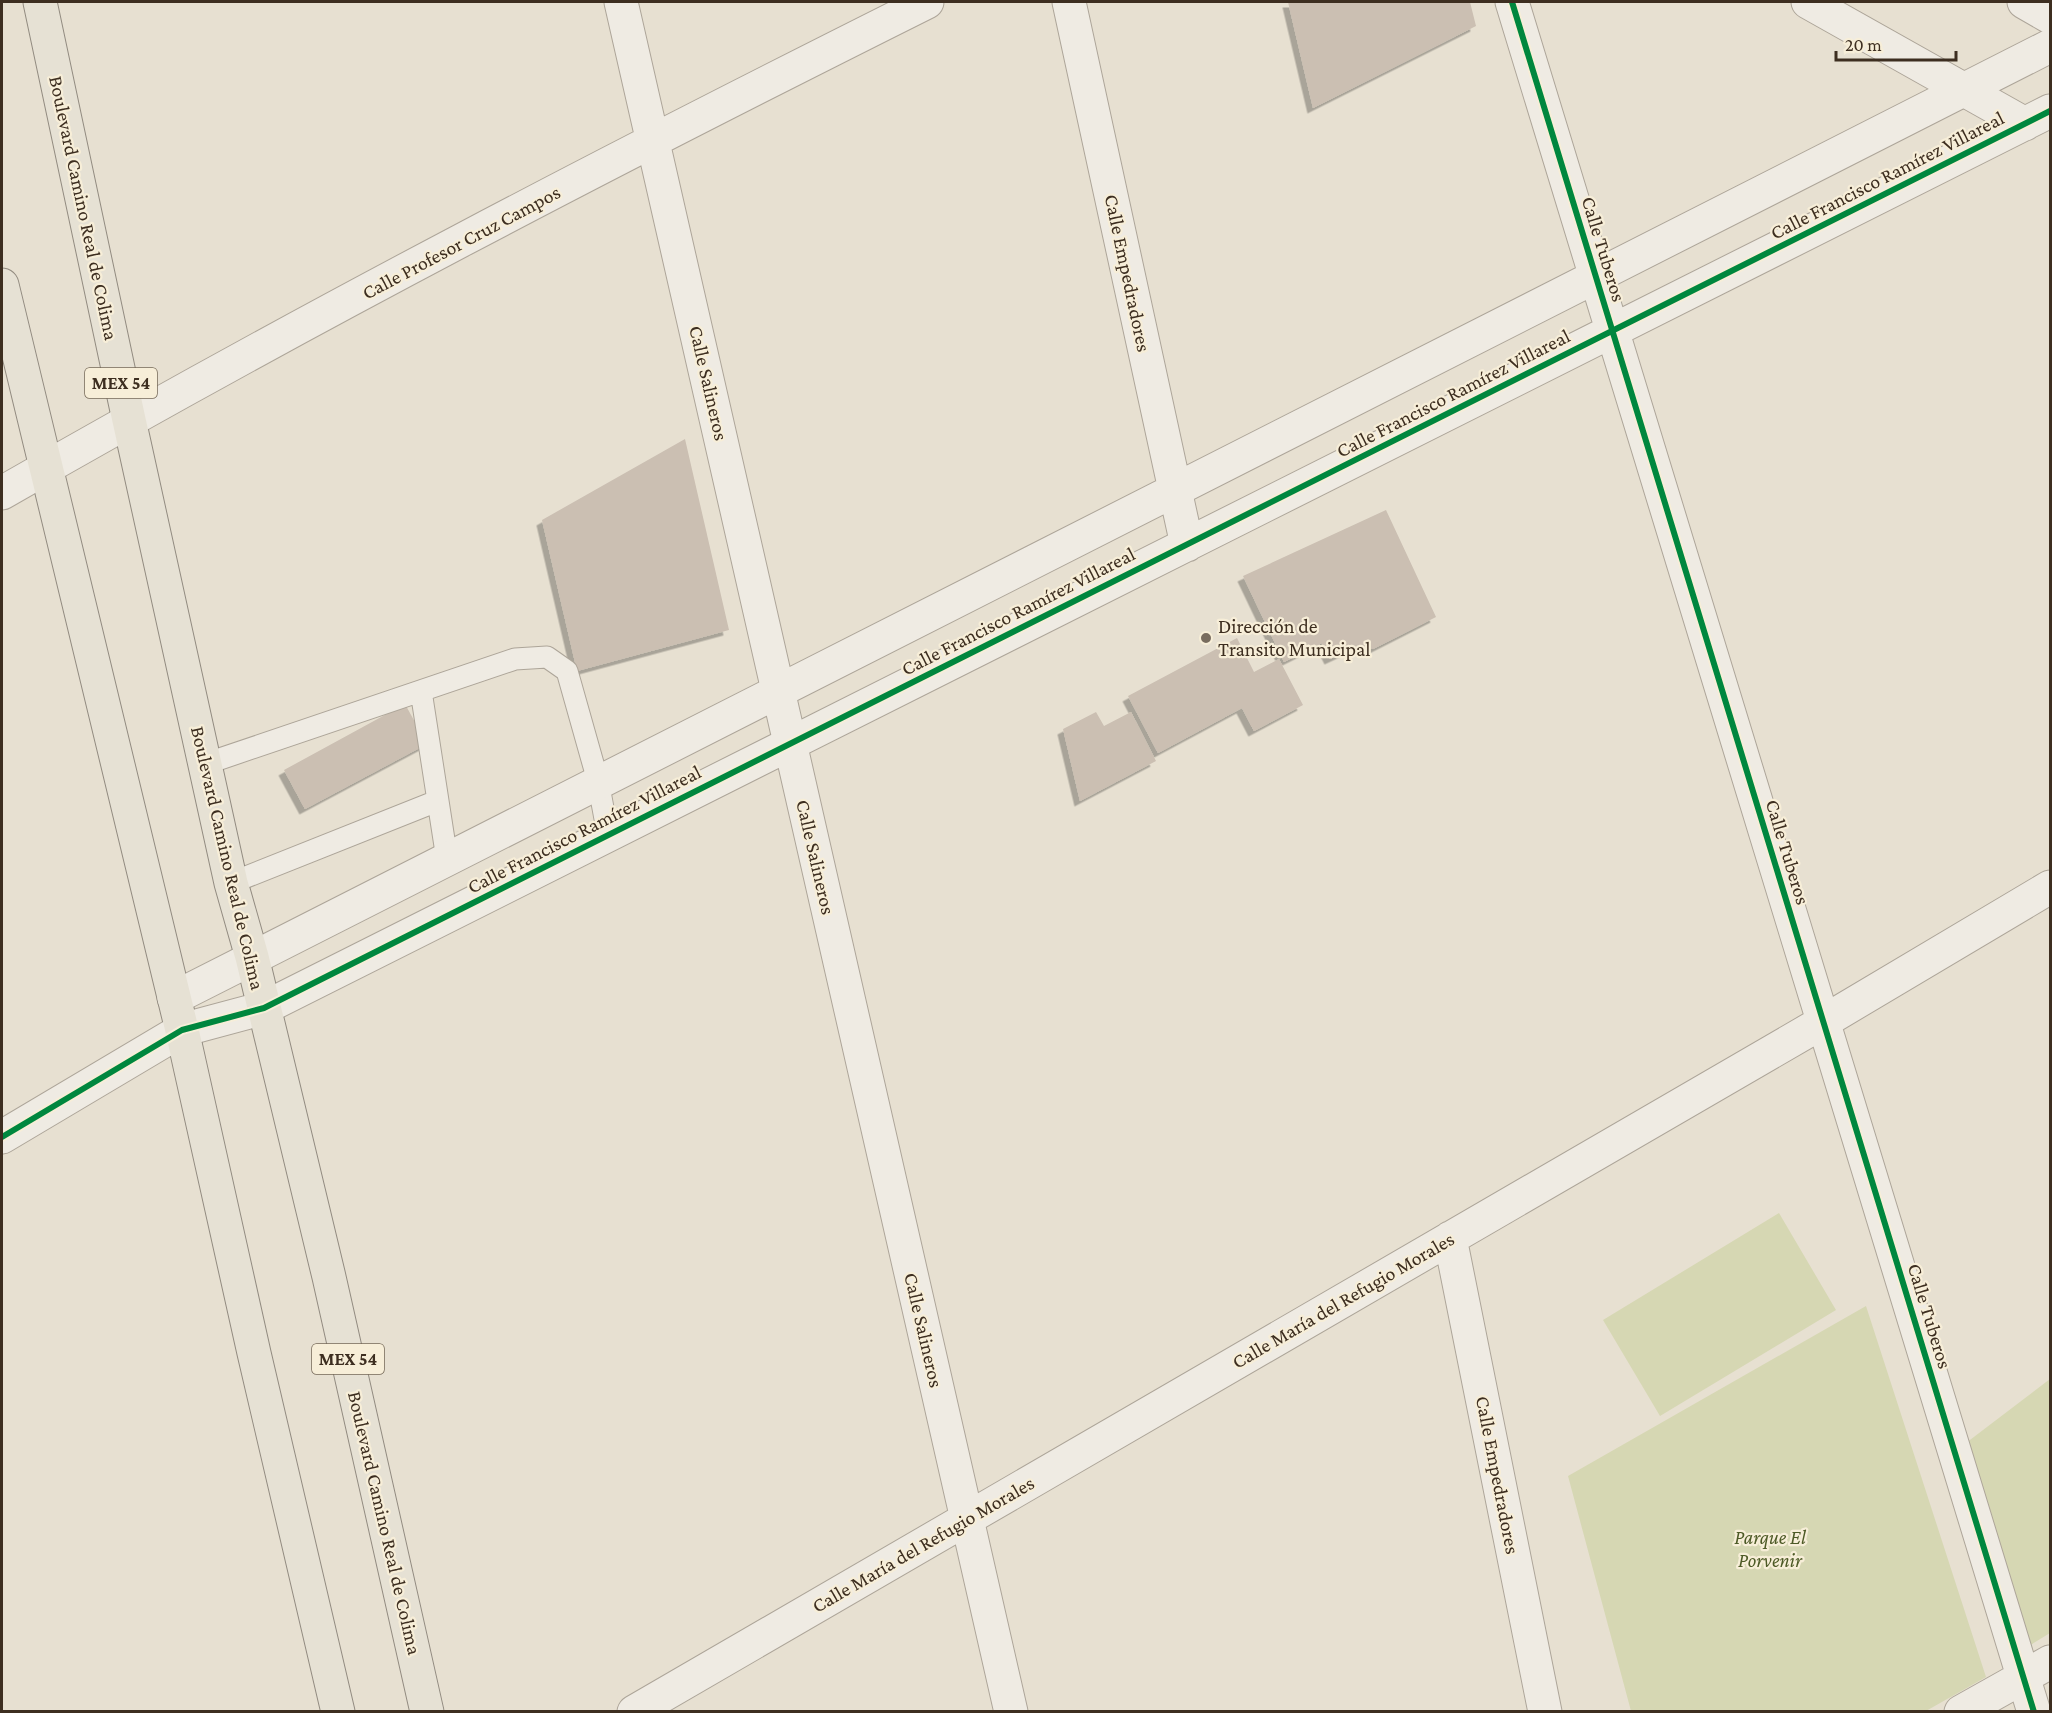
<svg xmlns="http://www.w3.org/2000/svg" width="2052" height="1713" font-family="'Crimson Pro',serif">
	<style>
		.green { fill: #d6d7b3 }
		.building { fill: #cbbfb2; filter: url(#shadow) }
		.lines { fill: none; stroke-linecap: round; stroke-linejoin: round }
		.service-casing { stroke: #ada599; stroke-width: 23 }
		.minor-casing { stroke: #ada599; stroke-width: 35 }
		.tertiary-casing { stroke: #ada599; stroke-width: 35 }
		.primary-casing { stroke: #928b80; stroke-width: 35 }
		.service { stroke: #efebe3; stroke-width: 21 }
		.minor { stroke: #efebe3; stroke-width: 33 }
		.tertiary { stroke: #efebe3; stroke-width: 33 }
		.primary { stroke: #e6e1d4; stroke-width: 33 }
		.cycleway-casing { stroke: #f7eed8; stroke-width: 10 }
		.cycleway { stroke: #00873e; stroke-width: 6 }
		.poi-dot { fill: #786c5e; stroke: #f7eed8; stroke-width: 2 }
		.labels { text-anchor: middle; dominant-baseline: central; stroke-width: 4.5; stroke-linejoin: round; paint-order: stroke }
		.shield { fill: #f7eed8; stroke: #756857; stroke-width: 1.5 }
		.shield-label { font-size: 18px; font-weight: bold; fill: #3d2e20 }
		.street-label { font-size: 20px; fill: #3d2e20; stroke: #f7eed8 }
		.poi-label { font-size: 20px; fill: #3d2e20; stroke: #f7eed8; text-anchor: start }
		.park-label { font-size: 20px; font-style: italic; fill: #4d5a26; stroke: #f7eed8 }
	</style>
	<defs>
		<filter id="shadow"><feDropShadow dx="-5.5" dy="5.5" stdDeviation="0" flood-color="#0004"/></filter>
	</defs>
	<rect width="100%" height="100%" fill="#e7e0d1"/>
	<!-- green -->
	<path class="green" d="M1779,1213L1836,1310L1660,1416L1603,1320Z
		M1866,1306L1986,1677L1926,1711H1631L1568,1476Z
		M2050,1379V1633L2016,1654L1962,1446Z"/>
	<!-- building -->
	<path class="building" d="M1288,2H1470L1476,26L1313,108Z
		M685,439L729,630L577,671L542,520Z
		M1386,510L1436,617L1373,649L1358,646L1330,659L1322,643L1284,662L1243,576Z
		M1237,638L1254,672L1279,659L1303,705L1254,731L1242,708L1158,753L1128,696Z
		M405,704L427,744L305,809L284,770Z
		M1096,712L1104,726L1131,712L1156,761L1080,801L1063,729Z"/>
	<g class="lines">
		<defs>
			<path id="service" d="M421,691L447,859
				M205,764L515,659L547,657L567,671L598,781L608,835
				M231,883L437,801"/>
			<path id="minor" d="M621,2L1011,1712
				M1069,2L1187,545
				M1512,2L2034,1712
				M1808,2L2025,124
				M2,493C304,319 615,158 927,2
				M174,998L2050,46
				M2,1137L182,1030L264,1008L2050,111
				M1450,1238L1545,1712
				M634,1712L1823,1022L2050,887
				M1961,1712L2050,1662"/>
			<path id="tertiary" d="M2024,2L2050,17"/>
			<path id="primary" d="M40,2L129,420L231,883L252,957L329,1277L427,1712
				M2,285L182,1030L254,1353L338,1712"/>
		</defs>
		<!-- service casing -->
		<use href="#service" class="service-casing"/>
		<!-- minor casing -->
		<use href="#minor" class="minor-casing"/>
		<!-- tertiary casing -->
		<use href="#tertiary" class="tertiary-casing"/>
		<!-- primary casing -->
		<use href="#primary" class="primary-casing"/>
		<!-- service -->
		<use href="#service" class="service"/>
		<!-- minor -->
		<use href="#minor" class="minor"/>
		<!-- tertiary -->
		<use href="#tertiary" class="tertiary"/>
		<!-- primary -->
		<use href="#primary" class="primary"/>
		<defs>
			<path id="cycleway" d="M1512,2L2034,1712
				M2,1137L182,1030L264,1008L2050,111"/>
		</defs>
		<!-- cycleway casing -->
		<use href="#cycleway" class="cycleway-casing"/>
		<!-- cycleway -->
		<use href="#cycleway" class="cycleway"/>
	</g>
	<!-- markers -->
	<circle class="poi-dot" cx="1206" cy="638" r="6"/>
	<g class="labels">
		<!-- shield labels -->
		<g class="shield">
			<rect x="85" y="368" width="72" height="30" rx="4.5"/>
			<rect x="312" y="1344" width="72" height="30" rx="4.5"/>
		</g>
		<g class="shield-label">
			<text x="121" y="383">MEX 54</text>
			<text x="348" y="1359">MEX 54</text>
		</g>
		<!-- street labels -->
		<g class="street-label">
			<text transform="translate(1887 175) rotate(-27)">Calle Francisco Ramírez Villareal</text>
			<text transform="translate(84 208) rotate(78)">Boulevard Camino Real de Colima</text>
			<text transform="translate(461 242) rotate(-28)">Calle Profesor Cruz Campos</text>
			<text transform="translate(1604 249) rotate(73)">Calle Tuberos</text>
			<text transform="translate(1128 273) rotate(78)">Calle Empedradores</text>
			<text transform="translate(709 383) rotate(77)">Calle Salineros</text>
			<text transform="translate(1453 393) rotate(-27)">Calle Francisco Ramírez Villareal</text>
			<text transform="translate(1018 611) rotate(-27)">Calle Francisco Ramírez Villareal</text>
			<text transform="translate(584 829) rotate(-27)">Calle Francisco Ramírez Villareal</text>
			<text transform="translate(1788 852) rotate(73)">Calle Tuberos</text>
			<text transform="translate(816 857) rotate(77)">Calle Salineros</text>
			<text transform="translate(228 858) rotate(77)">Boulevard Camino Real de Colima</text>
			<text transform="translate(1343 1300) rotate(-30)">Calle María del Refugio Morales</text>
			<text transform="translate(1930 1316) rotate(73)">Calle Tuberos</text>
			<text transform="translate(924 1330) rotate(77)">Calle Salineros</text>
			<text transform="translate(1498 1475) rotate(79)">Calle Empedradores</text>
			<text transform="translate(385 1523) rotate(77)">Boulevard Camino Real de Colima</text>
			<text transform="translate(923 1544) rotate(-30)">Calle María del Refugio Morales</text>
		</g>
		<!-- poi labels -->
		<g class="poi-label">
			<text x="1218" y="626">Dirección de<tspan x="1218" dy="23">Transito Municipal</tspan></text>
		</g>
		<!-- park labels -->
		<g class="park-label">
			<text x="1770" y="1537">Parque El<tspan x="1770" dy="23">Porvenir</tspan></text>
		</g>
	</g>
	<!-- border -->
	<rect width="2052" height="1713" fill="none" stroke="#3d2e20" stroke-width="6"/>
	<!-- scale -->
	<path d="M1836 51v9h120v-9" fill="none" stroke="#3d2e20" stroke-width="3"/>
	<text x="1845" y="51" font-size="18" fill="#3d2e20" stroke="#f7eed8" stroke-width="4.5" paint-order="stroke">20 m</text>
</svg>
